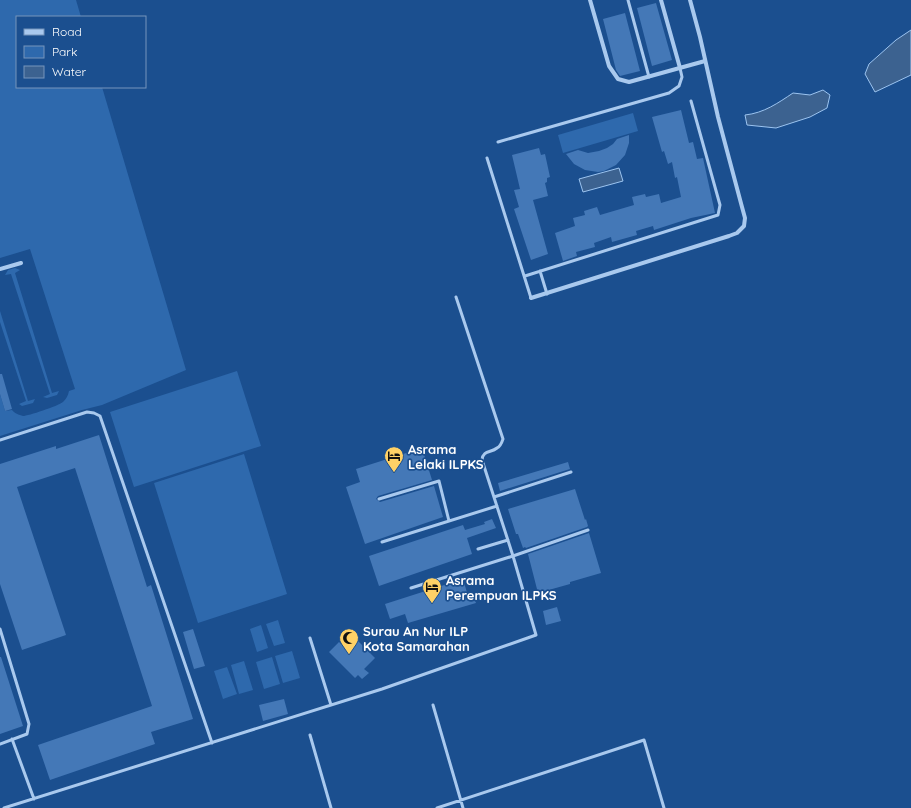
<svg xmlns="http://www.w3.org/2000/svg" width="911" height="808" font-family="Quicksand,sans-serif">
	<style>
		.green { fill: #2e69ad }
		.water { fill: #3c6290; stroke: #9cc4f0 }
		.building { fill: #4478b7 }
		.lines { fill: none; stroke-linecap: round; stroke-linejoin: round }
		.lane { stroke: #a9c9ee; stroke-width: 3 }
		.street { stroke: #a9c9ee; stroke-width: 4 }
		.labels { text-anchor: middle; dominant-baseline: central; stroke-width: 3.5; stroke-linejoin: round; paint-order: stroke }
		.poi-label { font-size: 13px; font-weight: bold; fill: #fff; stroke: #1b4f8f; text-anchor: start }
	</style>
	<rect width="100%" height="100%" fill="#1b4f8f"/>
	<!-- green -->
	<path class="green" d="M0,0H76L81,17H17V87H102L186,370L102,405L82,410L0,436V394L5,411L12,410C14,413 19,415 23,416C28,416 58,406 63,402C66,399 68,396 69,391L75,389L30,249L0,258Z
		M633,113L638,131L563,153L558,135Z
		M15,268L20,270L15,273L52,393L59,391L57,395L47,398L43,397L50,394L11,274L5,275L8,270Z
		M0,311L28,401L35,399L33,403L22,406L19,404L26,401L0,322Z
		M237,371L261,446L134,487L110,412Z
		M244,454L287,594L198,623L154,483Z
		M278,620L285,643L274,646L266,624Z
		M261,625L268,648L257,652L250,629Z
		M292,651L300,678L283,683L275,656Z
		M272,657L280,684L264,689L256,662Z
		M244,661L253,690L239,694L231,665Z
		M227,667L237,694L223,699L214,671Z"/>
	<!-- water -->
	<path class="water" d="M911,30V75L875,92L865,74L869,64L896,40Z
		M823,90L830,95L827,108L810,117L776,128L747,125L745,115C764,113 778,103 793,93L810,95Z
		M619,168L623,181L583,192L579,179Z"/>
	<!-- building -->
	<path class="building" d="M656,3L672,60L652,66L637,8Z
		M625,13L640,71L620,76L616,70L603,19Z
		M681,110L689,143L693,142L697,159L703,158L715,213L691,218L654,230L653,226L636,231L637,235L612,242L611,237L594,243L595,247L576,252L577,256L563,261L555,233L575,226L573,218L585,215L584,211L597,207L600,215L634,205L632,197L645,194L646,197L659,194L661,203L681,197L677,177L675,178L672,162L668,164L664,151L662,152L652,117Z
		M629,135V143L625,155L616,165L604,171L598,172L585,170L574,164L566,154L578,150L588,153L599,151L607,148L613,144L617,139Z
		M539,148L541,155L545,154L550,177L547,178V182L545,183L548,196L533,200L548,254L531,260L514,209L519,207L514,190L520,189L512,155Z
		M0,374H2L12,409L5,411L0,394Z
		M99,435L147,587L151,585L193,719L151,732L155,744L50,780L38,745L152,706L75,468L17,487L66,635L22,650L0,584V464L56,446V449Z
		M422,448L432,480L378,496L376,499L380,502L434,486L443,517L365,544L346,487L360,482L356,469Z
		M568,462L570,469L500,491L498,483Z
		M575,489L585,520L586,519L588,526L587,527L526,548L525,547L523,548L518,534H516L508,509Z
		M492,519L496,528L467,538L472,554L379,586L369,556L463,525L465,530L485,524L484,522Z
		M589,533L601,573L570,582V584L538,593L528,554Z
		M463,579L468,596L473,594L476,603L408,623L405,614L390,619L385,604Z
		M557,607L561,621L546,625L543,611Z
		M193,629L205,666L194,669L183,632Z
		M353,636L375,658L364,669L369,673L362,679L358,675L355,678L329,652L339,642L343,646Z
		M0,657H1L23,726L0,734Z
		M284,699L288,714L263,721L259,705Z"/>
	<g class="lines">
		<!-- lane -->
		<path class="lane" d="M628,0L649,77
			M498,142L669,93L679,86L682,77L680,68
			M487,158L531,298
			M540,271L547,294
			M525,276L718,215L720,205L691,101
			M0,440L87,412L94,413L100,416L212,743
			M494,497L571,472
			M379,499L439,481L449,521
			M382,542L497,506
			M478,549L508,540
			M411,588L513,556L482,460C483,450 491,453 497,448C500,447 502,442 503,439L456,297
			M0,629L29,724L27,734L0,744
			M310,638L331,705
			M433,705L463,808
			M310,735L331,808
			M12,739L34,799
			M4,808L382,689L536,635L513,556L588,530
			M437,808L644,740L664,808"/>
		<!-- street -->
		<path class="street" d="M590,0L609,66L618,79L629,82L705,61
			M661,0L680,68
			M0,269L21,263
			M531,298L729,236L737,233L744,226L745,218L742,207L718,117L700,37L690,0"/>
	</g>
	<!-- icons -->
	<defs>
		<symbol id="hotel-pin" viewBox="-11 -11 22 30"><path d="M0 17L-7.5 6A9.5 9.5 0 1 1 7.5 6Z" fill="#ffd166" stroke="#1b4f8f"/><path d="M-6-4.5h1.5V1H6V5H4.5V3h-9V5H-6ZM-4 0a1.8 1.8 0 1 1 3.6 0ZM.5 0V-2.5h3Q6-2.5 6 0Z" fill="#111"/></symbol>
		<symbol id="mosque-pin" viewBox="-11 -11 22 30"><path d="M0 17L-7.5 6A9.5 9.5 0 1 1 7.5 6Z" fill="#ffd166" stroke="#1b4f8f"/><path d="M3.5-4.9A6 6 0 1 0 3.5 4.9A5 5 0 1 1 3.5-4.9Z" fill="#111"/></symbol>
	</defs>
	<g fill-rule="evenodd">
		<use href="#hotel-pin" x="383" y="445" width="22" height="30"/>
		<use href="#hotel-pin" x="421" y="576" width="22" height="30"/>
		<use href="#mosque-pin" x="338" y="627" width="22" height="30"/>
	</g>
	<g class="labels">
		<!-- poi labels -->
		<g class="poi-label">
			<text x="408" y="449">Asrama<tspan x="408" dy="15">Lelaki ILPKS</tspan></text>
			<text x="446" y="580">Asrama<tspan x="446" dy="15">Perempuan ILPKS</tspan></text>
			<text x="363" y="631">Surau An Nur ILP<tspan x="363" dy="15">Kota Samarahan</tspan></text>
		</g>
	</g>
	<!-- legend -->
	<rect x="16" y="16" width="130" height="72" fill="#1b4f8f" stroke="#7695bc"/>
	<rect x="24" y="29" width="20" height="6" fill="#a9c9ee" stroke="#7695bc"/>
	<text x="52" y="36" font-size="12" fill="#ffffff">Road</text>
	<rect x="24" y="46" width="20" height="12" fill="#2e69ad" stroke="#7695bc"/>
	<text x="52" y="56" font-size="12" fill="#ffffff">Park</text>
	<rect x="24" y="66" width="20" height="12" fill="#3c6290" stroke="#7695bc"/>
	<text x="52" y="76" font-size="12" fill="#ffffff">Water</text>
</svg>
